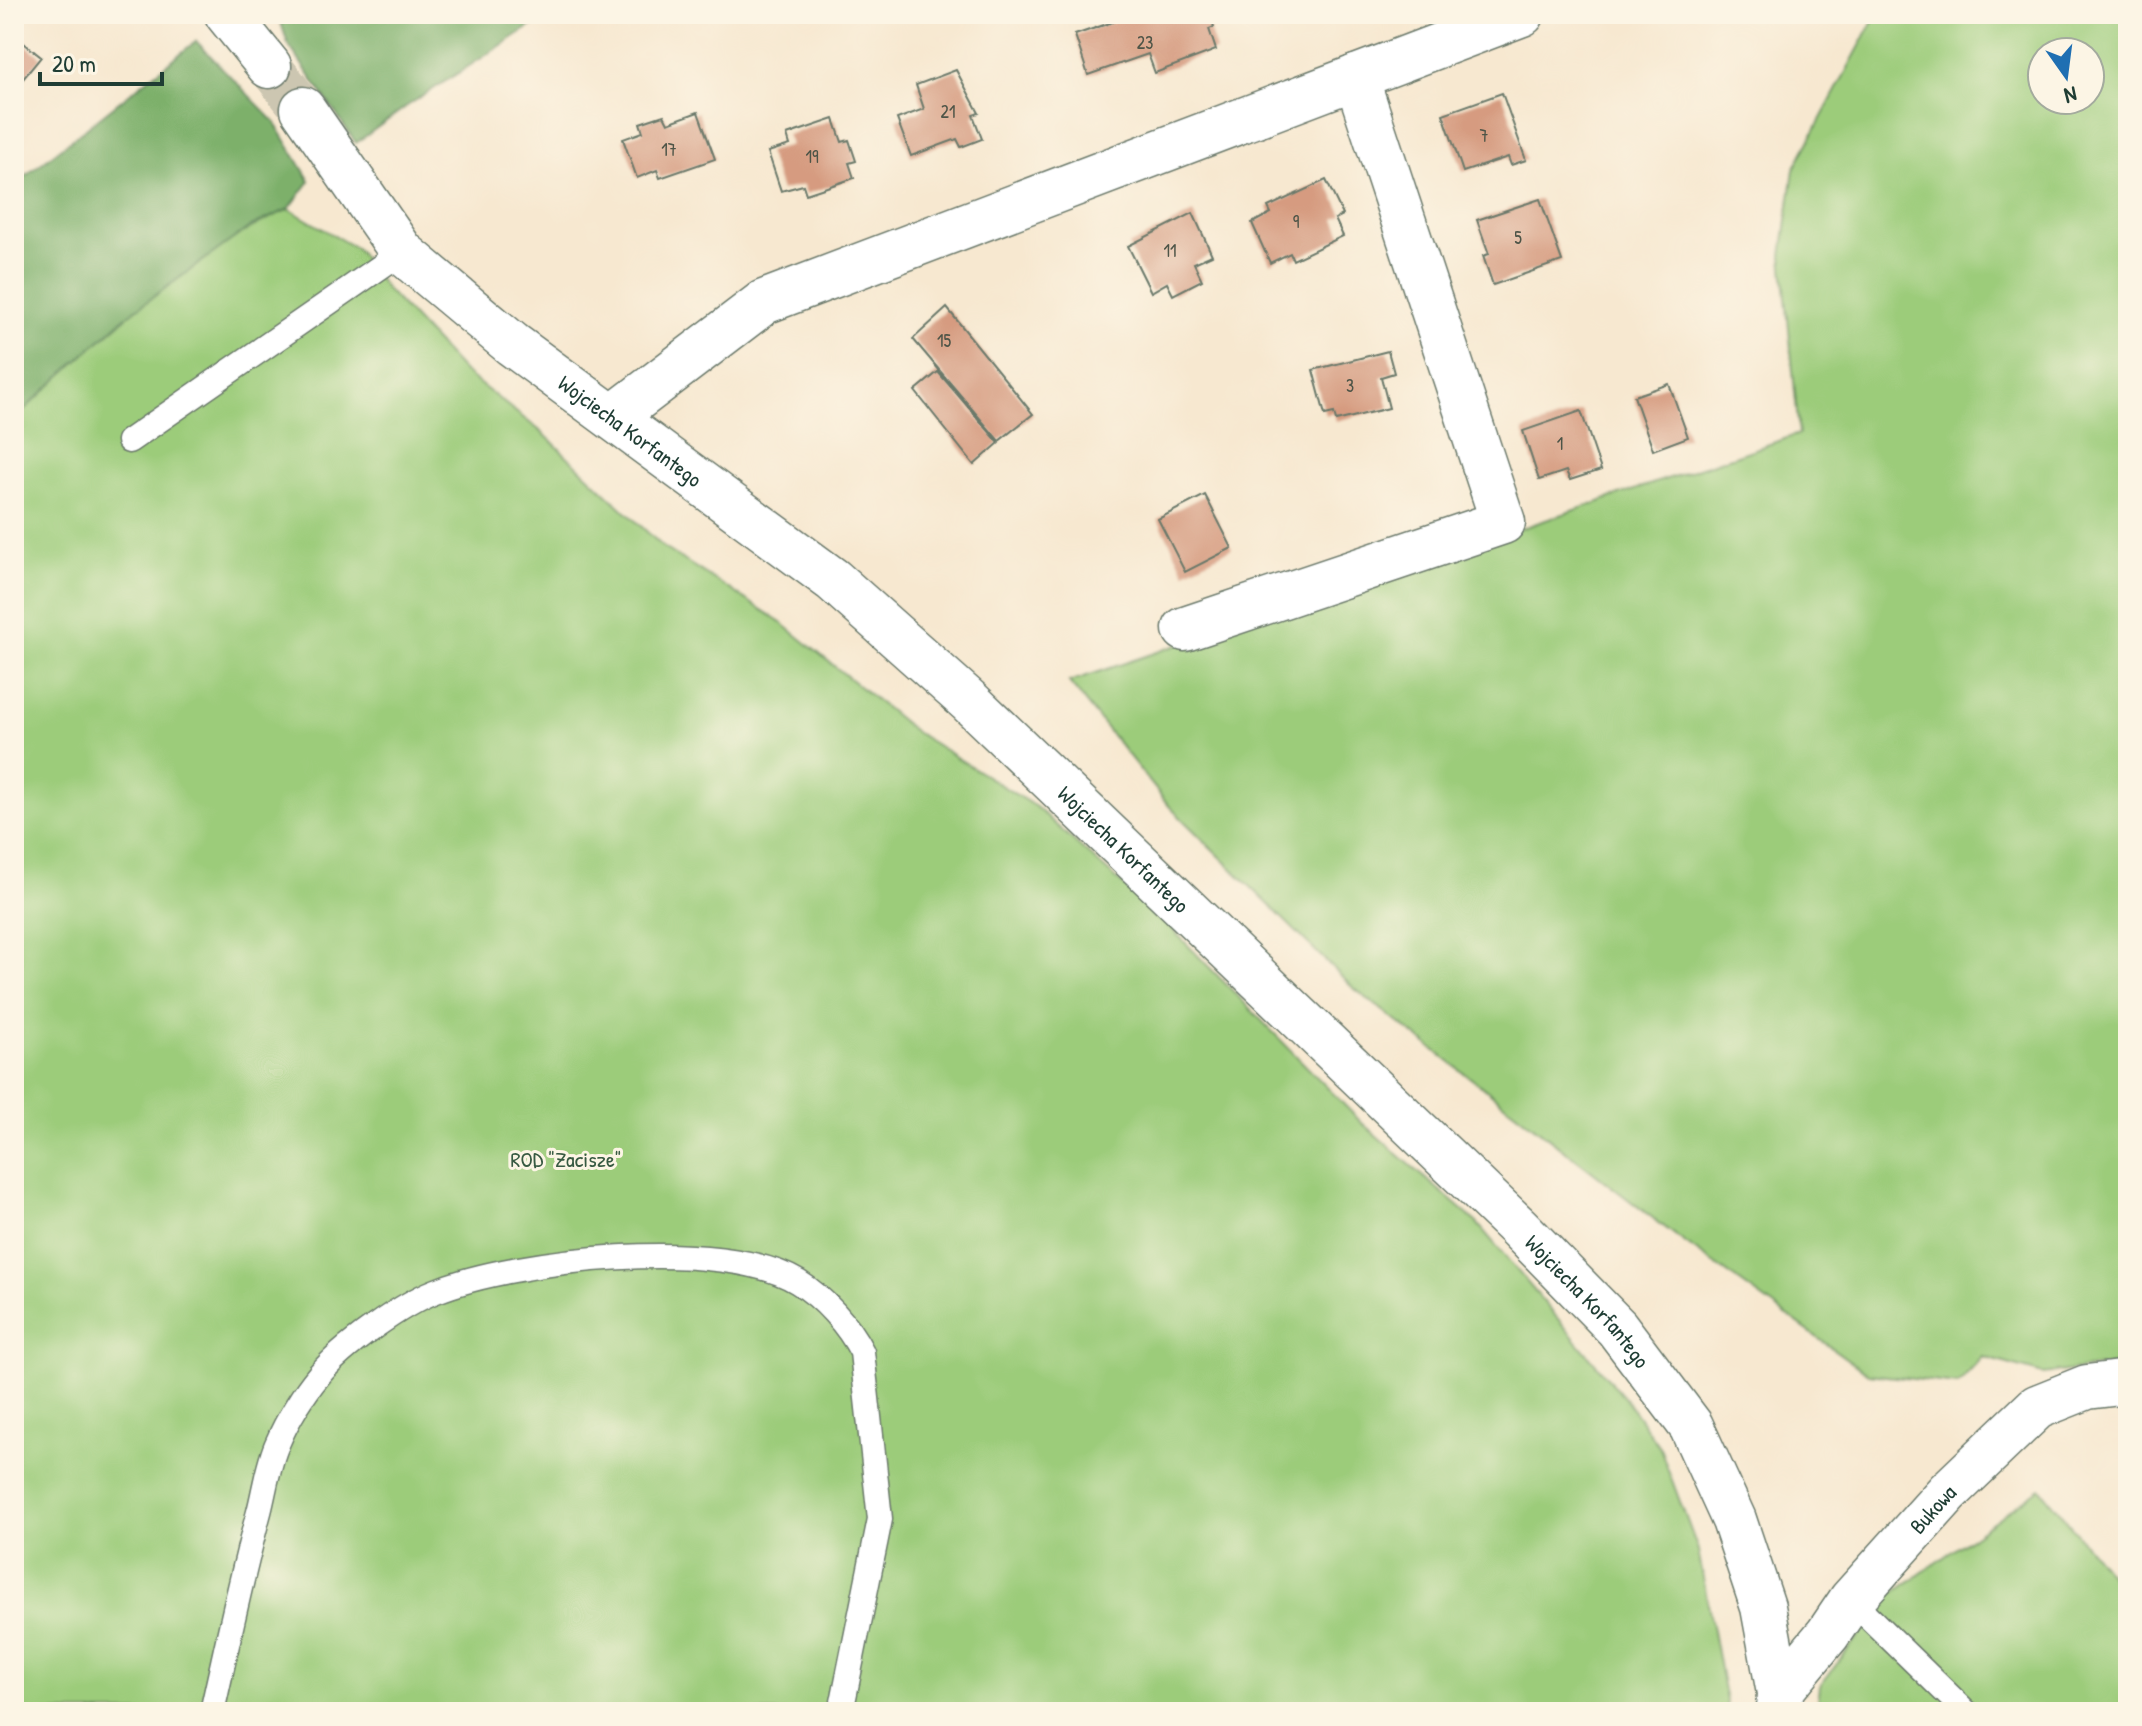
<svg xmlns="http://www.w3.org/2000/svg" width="2142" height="1726" font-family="'Patrick Hand',sans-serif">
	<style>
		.green { fill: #9ccc7a; stroke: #5e8457; stroke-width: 2; fill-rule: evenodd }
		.forest { fill: #7db06a; stroke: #4e764f; stroke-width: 2 }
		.building { fill: #d69b80 }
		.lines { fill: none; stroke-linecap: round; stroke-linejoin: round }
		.minor-tunnel { stroke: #ccc6b1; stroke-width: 44; stroke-dasharray: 44 22; stroke-linecap: butt }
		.service-casing { stroke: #6b796b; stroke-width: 27 }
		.minor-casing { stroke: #6b796b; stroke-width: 47 }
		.service { stroke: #fff; stroke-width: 24 }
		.minor { stroke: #fff; stroke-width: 44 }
		.labels { text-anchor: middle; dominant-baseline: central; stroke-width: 6; stroke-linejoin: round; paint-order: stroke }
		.number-label { font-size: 18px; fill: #4d5447 }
		.street-label { font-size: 22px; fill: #1f3d34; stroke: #fcf5e5 }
		.park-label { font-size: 22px; fill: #385a42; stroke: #fcf5e5 }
	</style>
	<rect width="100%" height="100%" fill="#fcf5e5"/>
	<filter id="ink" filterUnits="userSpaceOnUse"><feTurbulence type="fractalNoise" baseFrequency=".0125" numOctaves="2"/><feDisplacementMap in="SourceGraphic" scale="16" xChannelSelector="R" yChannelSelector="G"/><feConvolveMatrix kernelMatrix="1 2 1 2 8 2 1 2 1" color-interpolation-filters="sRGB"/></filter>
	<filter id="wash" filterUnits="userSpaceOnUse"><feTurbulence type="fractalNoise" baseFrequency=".006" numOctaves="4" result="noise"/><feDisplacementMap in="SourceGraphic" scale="32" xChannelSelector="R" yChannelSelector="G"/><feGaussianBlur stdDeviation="1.8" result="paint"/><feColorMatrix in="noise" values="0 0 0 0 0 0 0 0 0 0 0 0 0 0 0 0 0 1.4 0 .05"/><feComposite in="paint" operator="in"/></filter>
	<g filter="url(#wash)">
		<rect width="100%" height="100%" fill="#f7e8d0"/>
		<!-- green -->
		<path class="green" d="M1877,14H2128V1363L2043,1374L1983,1357L1958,1384L1868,1374L1680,1239L1351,986L1170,807L1069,682L1799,434L1782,256L1794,169ZM2042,52H2090V100H2042Z
			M289,209L357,249L386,289L464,372L543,433L663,547L778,620L914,731L1036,807L1171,928L1362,1123L1477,1223L1624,1397L1660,1448L1698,1550L1728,1712H14V419C98,342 184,256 289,209Z
			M2040,1488L2128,1597V1712H1817L1820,1686L1888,1597Z"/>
		<!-- forest -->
		<path class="forest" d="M278,14H550L407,106L356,143L288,44Z
			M196,41L274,121L310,181L289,209L251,226L123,319L14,419V185Z"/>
		<g id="blocks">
			<!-- building -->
			<path class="building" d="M1136,14H1210L1214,27L1209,29L1216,50L1155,73L1148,54L1088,75L1075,35Z
				M14,35L41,57L14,90Z
				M956,70L979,113L973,115L982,139L961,147L957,139L911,156L897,119L924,109L916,85Z
				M1502,93L1526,160L1511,165L1508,157L1463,172L1443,114Z
				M698,112L715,159L660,178L657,170L637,178L623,139L643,132L640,123L664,115L668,123Z
				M834,119L842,142L849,140L856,161L849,163L854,178L806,194L803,185L781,191L768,152L790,145L787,135Z
				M1326,180L1343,215L1335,219L1343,236L1293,260L1290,253L1270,263L1252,223L1271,213L1268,207Z
				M1540,199L1562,261L1493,285L1483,256L1489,254L1477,220Z
				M1193,213L1212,255L1194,263L1202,280L1173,295L1167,283L1151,292L1128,246Z
				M947,308L1033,414L999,441L913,339Z
				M1388,351L1394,373L1381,377L1389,408L1336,421L1334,413L1325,415L1313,370Z
				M938,372L999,443L974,465L915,391Z
				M1669,384L1688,437L1653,450L1634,396Z
				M1581,411L1601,470L1570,480L1566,471L1539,480L1523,431Z
				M1205,495L1232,548L1185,572L1158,519Z"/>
		</g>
	</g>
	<g filter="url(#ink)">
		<use href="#blocks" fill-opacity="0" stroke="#6b796b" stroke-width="2"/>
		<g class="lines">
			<!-- minor-tunnel -->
			<path class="minor-tunnel" d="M269,66L303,109"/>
			<defs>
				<path id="service" d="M129,441L402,252
					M1851,1600L1966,1712
					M212,1712C227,1645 241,1578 259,1512C265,1489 268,1463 278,1442C287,1420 304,1393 319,1375C342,1347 402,1304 436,1291C515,1259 723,1236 798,1282C824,1298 848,1325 862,1352L880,1519L841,1712"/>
				<g id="minor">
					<path d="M227,14L269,66"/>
					<path id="s1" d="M303,109L402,252L512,344L833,580L970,702L1519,1228L1617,1328L1691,1426L1734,1520L1763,1607L1779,1693L1778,1712"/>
					<path d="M613,417L764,302L1522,14"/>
					<path d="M1185,629L1503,522L1356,77"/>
					<path id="s2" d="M1779,1693L1828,1634L1851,1600L1948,1492L2037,1407L2087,1387L2128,1382"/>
				</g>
			</defs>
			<!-- service casing -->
			<use href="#service" class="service-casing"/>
			<!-- minor casing -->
			<use href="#minor" class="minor-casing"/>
			<!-- service -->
			<use href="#service" class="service"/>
			<!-- minor -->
			<use href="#minor" class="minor"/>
		</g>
	</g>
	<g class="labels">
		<!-- number labels -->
		<g class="number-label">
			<text x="1145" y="42">23</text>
			<text x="948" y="111">21</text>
			<text x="1484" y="135">7</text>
			<text x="669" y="149">17</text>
			<text x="812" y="156">19</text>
			<text x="1296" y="221">9</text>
			<text x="1518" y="237">5</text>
			<text x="1170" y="250">11</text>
			<text x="944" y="340">15</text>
			<text x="1350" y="385">3</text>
			<text x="1560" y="443">1</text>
		</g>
		<!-- street labels -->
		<g class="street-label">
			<text stroke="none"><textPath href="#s1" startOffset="464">Wojciecha Korfantego</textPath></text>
			<text stroke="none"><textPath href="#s1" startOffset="1112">Wojciecha Korfantego</textPath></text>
			<text stroke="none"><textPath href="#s1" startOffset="1760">Wojciecha Korfantego</textPath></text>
			<text stroke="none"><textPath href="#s2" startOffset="240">Bukowa</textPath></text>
		</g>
		<!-- park labels -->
		<g class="park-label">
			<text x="566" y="1159">ROD "Zacisze"</text>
		</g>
	</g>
	<!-- margin -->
	<rect width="2142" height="1726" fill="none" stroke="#fcf5e5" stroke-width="48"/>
	<!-- north arrow -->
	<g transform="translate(2066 76) rotate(166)"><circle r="38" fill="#fcf5e5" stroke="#a4ab9e" stroke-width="2"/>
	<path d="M0-6L14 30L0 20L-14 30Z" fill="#1f6fb2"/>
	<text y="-12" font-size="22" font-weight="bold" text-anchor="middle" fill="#1f3d34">N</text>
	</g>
	<!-- scale -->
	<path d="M40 72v12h122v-12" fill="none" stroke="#1f3d34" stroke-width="4"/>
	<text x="52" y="72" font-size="24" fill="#1f3d34" stroke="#fcf5e5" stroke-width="6" paint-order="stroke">20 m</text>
</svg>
